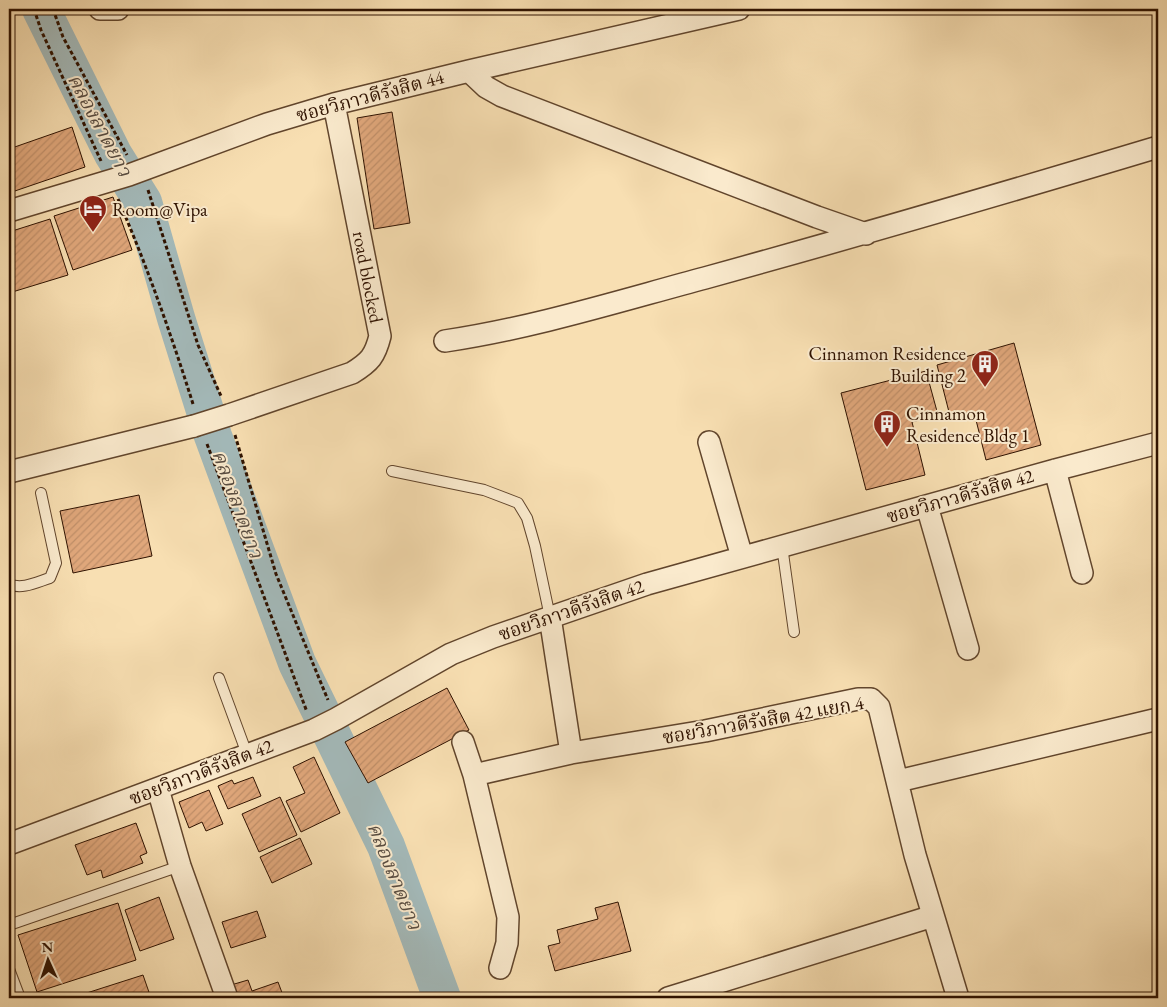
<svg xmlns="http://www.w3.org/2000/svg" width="1167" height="1007" font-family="'EB Garamond','Noto Serif Thai',serif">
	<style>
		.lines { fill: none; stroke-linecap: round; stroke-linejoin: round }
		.river { stroke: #a3b9b9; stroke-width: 38 }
		.building { fill: url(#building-hatch); stroke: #2f1200 }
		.lane-casing { stroke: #61452c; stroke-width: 12 }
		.street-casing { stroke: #61452c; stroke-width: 24 }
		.path { stroke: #2f1200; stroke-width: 3; stroke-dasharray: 4 2.5; stroke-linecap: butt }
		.lane { stroke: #faeacd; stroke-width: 10 }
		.street { stroke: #faeacd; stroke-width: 21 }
		.street-bridge-casing { stroke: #61452c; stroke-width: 24; stroke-linecap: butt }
		.street-bridge { stroke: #faeacd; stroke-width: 21 }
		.labels { text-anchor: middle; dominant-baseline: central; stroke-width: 4; stroke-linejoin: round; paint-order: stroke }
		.street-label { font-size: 19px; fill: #2f1200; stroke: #faeacd }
		.poi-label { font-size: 19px; fill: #2f1200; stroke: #faeacd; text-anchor: start }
		.water-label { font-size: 20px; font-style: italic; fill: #584c41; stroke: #faeacd }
	</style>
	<defs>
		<pattern id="building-hatch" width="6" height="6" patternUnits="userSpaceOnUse" patternTransform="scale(1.25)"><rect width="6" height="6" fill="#e0a77b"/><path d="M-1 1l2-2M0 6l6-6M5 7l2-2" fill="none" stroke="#c08f69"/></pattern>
	</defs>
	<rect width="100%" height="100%" fill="#f8dfb2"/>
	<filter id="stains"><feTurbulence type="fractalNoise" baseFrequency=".004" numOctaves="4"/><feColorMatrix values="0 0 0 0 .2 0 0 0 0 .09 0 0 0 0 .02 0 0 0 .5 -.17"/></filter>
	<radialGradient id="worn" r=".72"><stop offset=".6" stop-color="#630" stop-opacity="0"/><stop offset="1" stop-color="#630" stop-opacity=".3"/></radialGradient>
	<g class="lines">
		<!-- river -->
		<path class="river" d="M41,9L113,154L143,202L176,318L213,436L297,663L386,846L442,998"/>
	</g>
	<!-- building -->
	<path class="building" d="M392,112L410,223L374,229L357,118Z
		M72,127L85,167L9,193V149Z
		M113,197L132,250L73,270L54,216Z
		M50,219L68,275L9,293V232Z
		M1014,343L1041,445L986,460L974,412L950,416L937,365Z
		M926,371L938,415L912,422L925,475L866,490L841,393Z
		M139,495L152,556L73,573L60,511Z
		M447,688L469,730L368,783L345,742Z
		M314,757L340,813L301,832L286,801L305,793L293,767Z
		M253,777L261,796L228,809L218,786L232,780L234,784Z
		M209,790L223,824L206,831L202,822L189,828L179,802Z
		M280,797L297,835L259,852L242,814Z
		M136,823L147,853L140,856L143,863L103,878L101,870L87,875L75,845Z
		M300,838L312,864L272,883L260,857Z
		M159,897L174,939L140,951L125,910Z
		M618,902L631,951L555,971L548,946L560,943L557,930L598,919L595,908Z
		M118,903L136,960L37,992L18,935Z
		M257,911L266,937L231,948L222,922Z
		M143,975L151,998H71Z
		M248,980L252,991L278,982L284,998H236L231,985Z"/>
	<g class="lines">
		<defs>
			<path id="lane" d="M392,471L484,490L518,503L527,518L535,546L550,617
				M782,546L794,632
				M9,584C22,590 37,582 50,578L56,563L41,493
				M219,678L247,754
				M9,925L180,866
				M9,969L20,998"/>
			<path id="street" d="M100,9H118
				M469,71L486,87L502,96L817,217L866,234
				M9,211L129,175L267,124L334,104L469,71L739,9
				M445,341C533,328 619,301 705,278C857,236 1008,192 1158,147
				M229,415L352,373C370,362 375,356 380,336L334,104
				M709,442L742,557
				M1055,470L1082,573
				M9,472L194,426
				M927,506L968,649
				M550,617L571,753L705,731L858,699H871L879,707L915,855L958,998
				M463,742L474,775L508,917L507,943L500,968
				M474,775L571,753
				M898,781L1158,719
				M158,789L180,866L227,998
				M9,844L314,730L336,719L451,654L493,637L647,584L1055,470L1158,443
				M668,998L933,916"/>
		</defs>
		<!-- lane casing -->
		<use href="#lane" class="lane-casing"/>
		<!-- street casing -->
		<use href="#street" class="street-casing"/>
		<!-- path -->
		<path class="path" d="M34,9L41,30L101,161
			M53,9L63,37L127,155
			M148,190L198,345L221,396
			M118,199C147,266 171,334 193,404
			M235,435L276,574L328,700
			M207,444L307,712"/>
		<!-- lane -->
		<use href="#lane" class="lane"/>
		<!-- street -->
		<use href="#street" class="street"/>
		<defs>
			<path id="street-bridge" d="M194,426L229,415"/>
		</defs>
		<!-- street-bridge casing -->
		<use href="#street-bridge" class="street-bridge-casing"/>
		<!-- street-bridge -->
		<use href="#street-bridge" class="street-bridge"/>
	</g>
	<!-- icons -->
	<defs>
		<symbol id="hotel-pin" viewBox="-11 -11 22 30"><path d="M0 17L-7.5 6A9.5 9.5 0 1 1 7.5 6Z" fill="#8f2418" stroke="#faeacd"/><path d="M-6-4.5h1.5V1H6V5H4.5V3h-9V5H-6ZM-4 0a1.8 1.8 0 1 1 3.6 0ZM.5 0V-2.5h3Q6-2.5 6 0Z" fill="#fff"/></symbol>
		<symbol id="building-pin" viewBox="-11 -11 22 30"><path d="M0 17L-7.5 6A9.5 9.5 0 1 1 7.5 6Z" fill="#8f2418" stroke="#faeacd"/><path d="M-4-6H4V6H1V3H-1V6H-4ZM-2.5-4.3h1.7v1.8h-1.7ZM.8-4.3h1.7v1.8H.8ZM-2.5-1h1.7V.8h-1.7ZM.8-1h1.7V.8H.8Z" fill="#fff"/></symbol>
	</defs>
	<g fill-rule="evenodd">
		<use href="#hotel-pin" x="77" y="193" width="32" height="43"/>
		<use href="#building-pin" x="969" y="348" width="32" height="43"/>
		<use href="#building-pin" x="871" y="408" width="32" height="43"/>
	</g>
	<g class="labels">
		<!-- street labels -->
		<g class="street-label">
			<text transform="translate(370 96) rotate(-15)">ซอยวิภาวดีรังสิต 44</text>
			<text transform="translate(368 277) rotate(79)">road blocked</text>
			<text transform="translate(960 496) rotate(-16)">ซอยวิภาวดีรังสิต 42</text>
			<text transform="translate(571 610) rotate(-19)">ซอยวิภาวดีรังสิต 42</text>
			<text transform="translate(763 720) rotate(-10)">ซอยวิภาวดีรังสิต 42 แยก 4</text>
			<text transform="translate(201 772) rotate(-21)">ซอยวิภาวดีรังสิต 42</text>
		</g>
		<!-- poi labels -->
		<g class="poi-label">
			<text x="112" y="209">Room@Vipa</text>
			<text x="966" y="353" text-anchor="end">Cinnamon Residence<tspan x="966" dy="22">Building 2</tspan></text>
			<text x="906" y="413">Cinnamon<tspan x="906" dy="22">Residence Bldg 1</tspan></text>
		</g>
		<!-- water labels -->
		<g class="water-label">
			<text transform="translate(100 125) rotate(62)">คลองลาดยาว</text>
			<text transform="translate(238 504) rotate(70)">คลองลาดยาว</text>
			<text transform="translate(395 876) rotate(68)">คลองลาดยาว</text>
		</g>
	</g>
	<!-- margin -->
	<rect width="1167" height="1007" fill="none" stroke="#f8dfb2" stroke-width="30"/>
	<rect x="10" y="10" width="1147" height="987" fill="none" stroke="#2f1200" stroke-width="2.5"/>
	<rect x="15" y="15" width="1137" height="977" fill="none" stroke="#2f1200"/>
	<!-- north arrow -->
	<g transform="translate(48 960) rotate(357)" stroke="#faeacd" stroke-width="4" paint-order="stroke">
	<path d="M0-4L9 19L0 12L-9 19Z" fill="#2f1200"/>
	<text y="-8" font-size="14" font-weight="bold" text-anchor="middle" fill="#2f1200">N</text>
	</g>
	<rect width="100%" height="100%" filter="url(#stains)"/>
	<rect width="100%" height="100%" fill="url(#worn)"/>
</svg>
